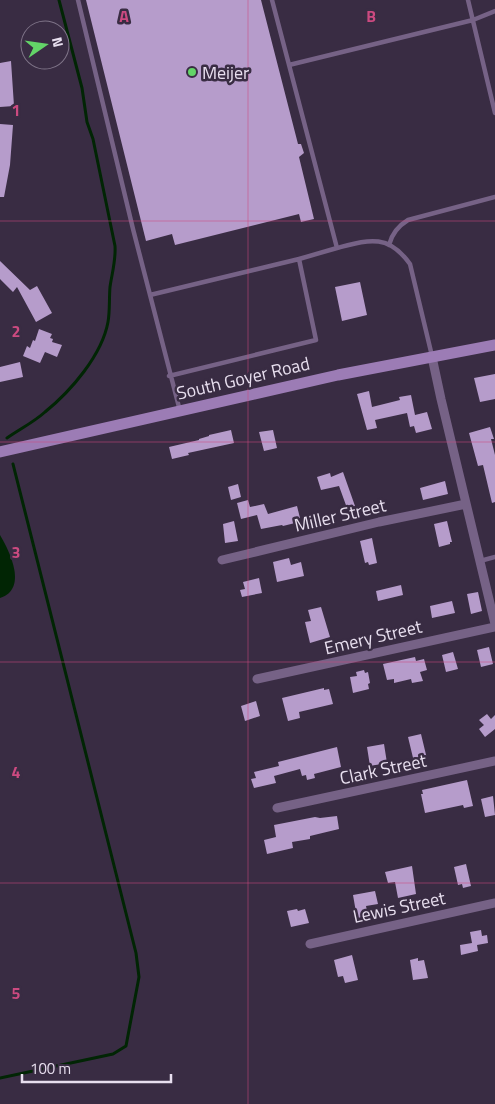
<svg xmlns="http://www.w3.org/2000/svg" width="495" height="1104" font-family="'Titillium Web',sans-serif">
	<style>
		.water { fill: #012504 }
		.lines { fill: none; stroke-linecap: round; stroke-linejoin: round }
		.stream { stroke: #012504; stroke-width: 3 }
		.building { fill: #b69ccb }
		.lane { stroke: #766286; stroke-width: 4.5 }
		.street { stroke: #766286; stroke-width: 9 }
		.secondary { stroke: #9c7cb5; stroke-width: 11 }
		.grid { fill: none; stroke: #cc4a80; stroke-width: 1; stroke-opacity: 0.55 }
		.poi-dot { fill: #63d468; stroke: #392c43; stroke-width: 2 }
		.labels { text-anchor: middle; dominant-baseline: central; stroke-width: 5; stroke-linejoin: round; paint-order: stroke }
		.poi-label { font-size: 18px; fill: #e8dfef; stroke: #392c43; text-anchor: start }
		.street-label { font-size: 18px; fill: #e8dfef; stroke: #392c43 }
		.grid-label { font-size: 16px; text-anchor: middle; font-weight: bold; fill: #cc4a80; stroke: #392c43; stroke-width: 5; stroke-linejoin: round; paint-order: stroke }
	</style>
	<rect width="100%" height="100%" fill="#392c43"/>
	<!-- water -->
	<path class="water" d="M0,535C10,552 28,589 0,598Z"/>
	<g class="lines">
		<!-- stream -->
		<path class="stream" d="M7,438C20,429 34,422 45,412C71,391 102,355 108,322C110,311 109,299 110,287C112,273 116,260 115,246L93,139L87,122L82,88L59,0
			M0,1078L113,1054L126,1046L139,977L136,953L13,464"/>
	</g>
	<!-- building -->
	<path class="building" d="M86,0H261L298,144H301L304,153L299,157L314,219L301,222L299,214L175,245L172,234L146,241Z
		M11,61L14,106L0,107V63Z
		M0,124L13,125L10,165L4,197H0Z
		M0,261L30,290L37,286L52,313L36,322L17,287L13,292L0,279Z
		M360,282L367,315L342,321L335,287Z
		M39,329L52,334L50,338L53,339L52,342L62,345L57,357L45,352L40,363L23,356L27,346L30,348L33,340L35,341Z
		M20,362L23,377L0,382V367Z
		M495,374V399L480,402L474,378Z
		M369,391L372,407L400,400L399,397L411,395L415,415L427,412L432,429L416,433L414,426L410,427L407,413L375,420L377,428L367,430L357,394Z
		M490,427L494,439H491L495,455V502L492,503L483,465L478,466L469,433Z
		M231,430L234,443L188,453L189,455L172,459L169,447L199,440V439L209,436V435Z
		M273,430L277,448L264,451L259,432Z
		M343,472L355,506L347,508L339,486L321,490L317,477L330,473L331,477Z
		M445,481L448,494L423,500L420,488Z
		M238,484L241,497L231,500L228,487Z
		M248,500L250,507L264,504L268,514L297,506L300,518L298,519L299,522L283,526L282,525L261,529L257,515L241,519L237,503Z
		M234,521L238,541L225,543L223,524Z
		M447,521L452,542H450V544L439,547L434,524Z
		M372,538L377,563L369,565L368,562L365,563L360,541Z
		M289,558L291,565L301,562L304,576L277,582L273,562Z
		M259,578L262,593L242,597L240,590L245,589L243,582Z
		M401,585L403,595L378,601L376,591Z
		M478,592L482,611L471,614L467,594Z
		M452,601L455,613L432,618L430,606Z
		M321,607L330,637L310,643L305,622L311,621L308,610Z
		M489,647L493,664L481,667L477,650Z
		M453,652L458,669L446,672L442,655Z
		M415,657L416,661L424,659L427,670L420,672L423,681L412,683L411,679L394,683V679L387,680L383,664Z
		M364,670L365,673L368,672L370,683L368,684L369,689L353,693L350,677L357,676L356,672Z
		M324,688V690L329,689L333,704L299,712L300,718L288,721L282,698Z
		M256,701L260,716L245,721L241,706Z
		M487,714L491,719L495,715V729L485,737L479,729L484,725L479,720Z
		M421,734L427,759L414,762L408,737Z
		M384,744L387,763L370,766L367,747Z
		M337,747L341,767L314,774L315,778L307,780L306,775L302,776L300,769L274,776L276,783L254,788L251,779L256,778L254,772L279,766L278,762Z
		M467,780L473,806L464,808L463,805L425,813L421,794H423L422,790Z
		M493,796L495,815L485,817L481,799Z
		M337,816L339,829L310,836V839L292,842L293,848L267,854L264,840L276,837L274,825L315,817L320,818Z
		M466,864L471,886L463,888L462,884L458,885L454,867Z
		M412,866L416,894L398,898L395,882L388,883L385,872Z
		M375,891L378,904L366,906L368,916L357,918L353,895Z
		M297,909L298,911L305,909L309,923L291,927L287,911Z
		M481,930L482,936L487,935L488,943L477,945L478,951L461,955L460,945L472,943L470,932Z
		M352,955L358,980L345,983L343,976L338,977L334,960Z
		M418,958V961L424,960L428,978L413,980L410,960Z"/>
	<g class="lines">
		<!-- lane -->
		<path class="lane" d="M78,0L133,229L180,411
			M272,0L337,248C368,240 388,233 410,264L432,356
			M468,0L495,113
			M289,65L473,20L495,11
			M389,245C392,233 398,226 408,220L495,197
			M150,295L299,259
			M169,376L316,340L299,259L337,248
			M480,561L495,557"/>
		<!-- street -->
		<path class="street" d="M432,357L441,399L495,624
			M222,560L379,522L466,504
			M257,679L495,627
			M277,808L495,761
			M310,944L495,903"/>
		<!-- secondary -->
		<path class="secondary" d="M0,452L338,375L495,345"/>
	</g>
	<!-- grid -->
	<path class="grid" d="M248,0V1104M0,221H495M0,442H495M0,662H495M0,883H495"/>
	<!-- markers -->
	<circle class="poi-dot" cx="192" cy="72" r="5"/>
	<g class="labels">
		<!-- poi labels -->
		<g class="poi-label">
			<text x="202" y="72">Meijer</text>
		</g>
		<!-- street labels -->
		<g class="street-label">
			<text transform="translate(243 378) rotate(-13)">South Goyer Road</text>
			<text transform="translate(340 515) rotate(-13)">Miller Street</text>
			<text transform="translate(373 637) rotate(-13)">Emery Street</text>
			<text transform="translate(383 769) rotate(-12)">Clark Street</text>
			<text transform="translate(399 907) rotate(-12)">Lewis Street</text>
		</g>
	</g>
	<g class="grid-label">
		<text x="124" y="22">A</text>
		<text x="371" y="22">B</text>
		<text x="16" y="116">1</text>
		<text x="16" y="337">2</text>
		<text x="16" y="558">3</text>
		<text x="16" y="778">4</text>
		<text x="16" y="999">5</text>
	</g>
	<!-- north arrow -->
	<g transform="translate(45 45) rotate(77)"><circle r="24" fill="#392c43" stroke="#7f7488"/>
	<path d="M0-4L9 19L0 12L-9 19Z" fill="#63d468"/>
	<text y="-8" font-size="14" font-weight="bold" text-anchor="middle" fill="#e8dfef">N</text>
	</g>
	<!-- scale -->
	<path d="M22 1074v8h149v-8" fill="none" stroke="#e8dfef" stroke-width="2.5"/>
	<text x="30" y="1074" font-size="15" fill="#e8dfef" stroke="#392c43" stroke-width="4" paint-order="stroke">100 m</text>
</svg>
